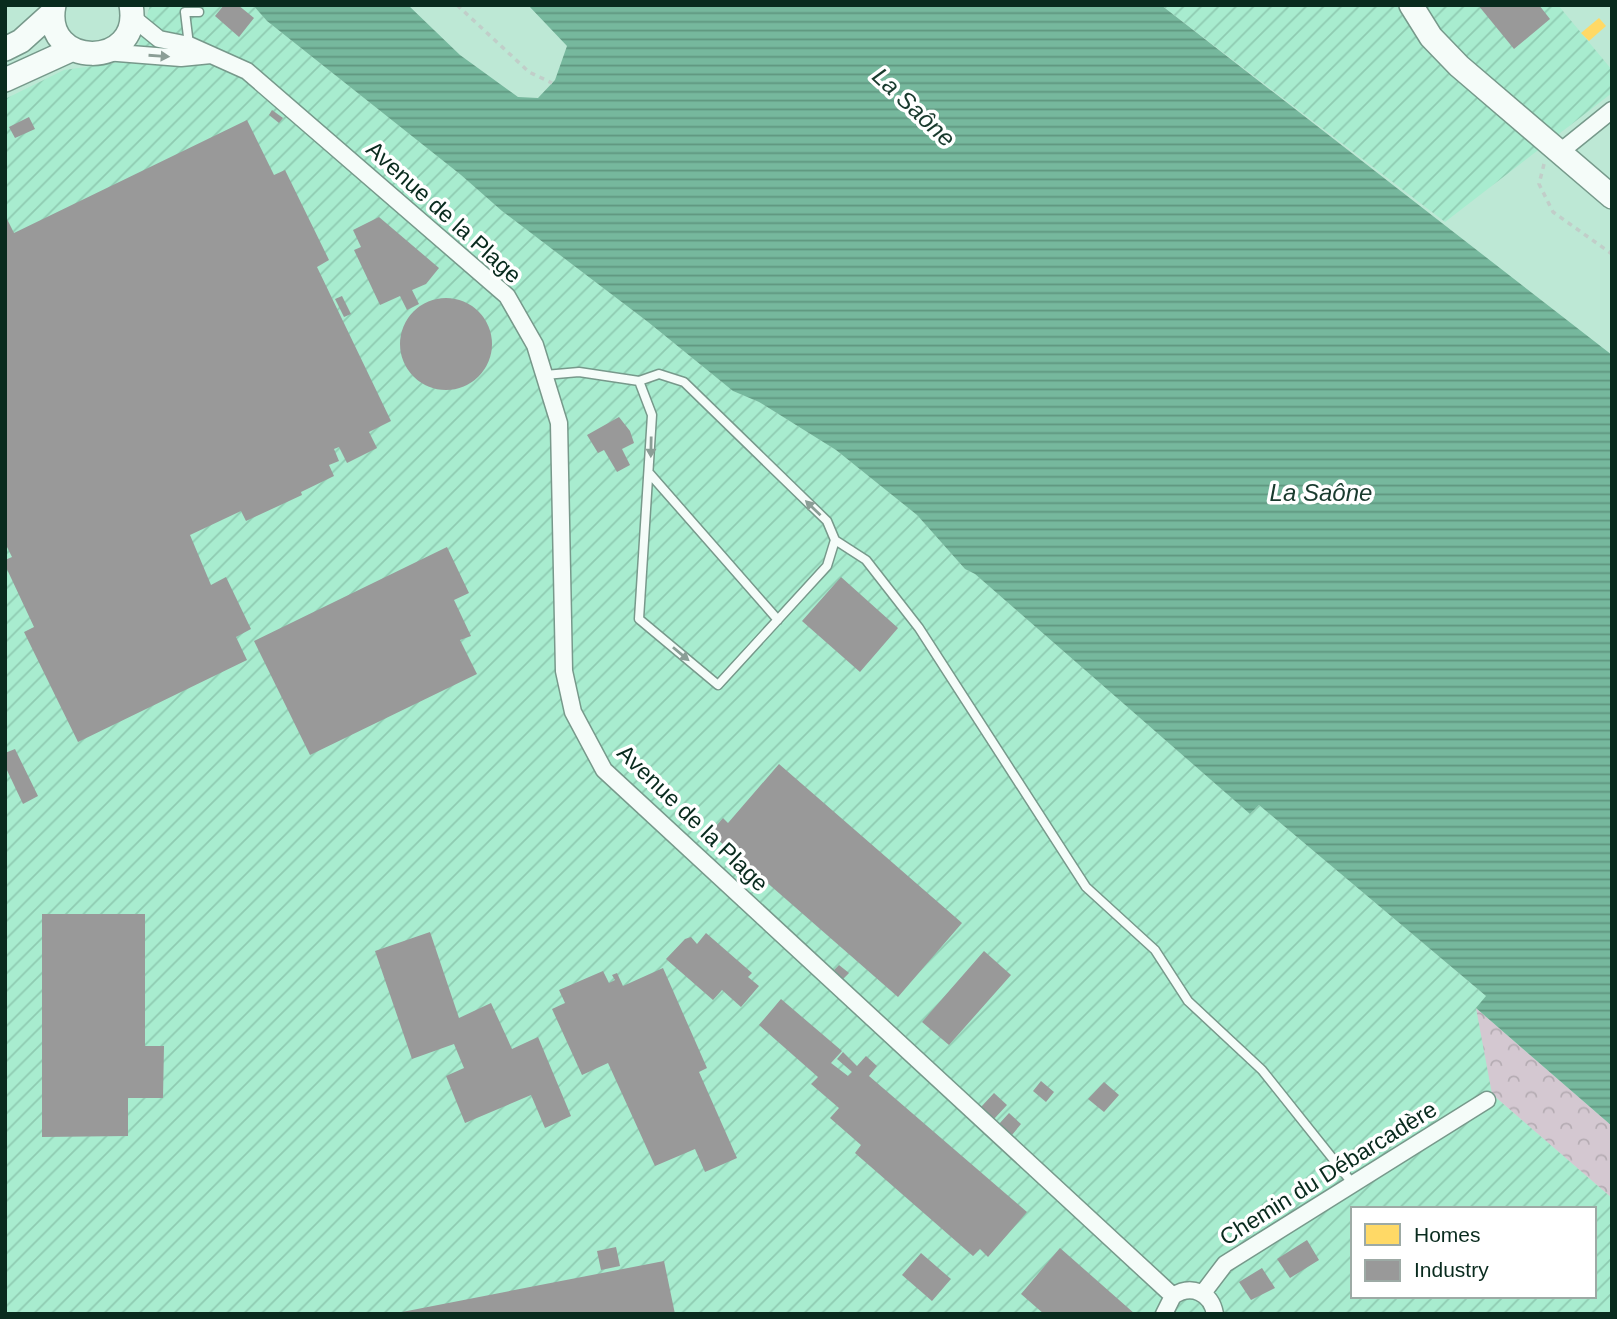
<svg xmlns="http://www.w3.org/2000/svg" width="1617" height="1319" font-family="Helvetica,sans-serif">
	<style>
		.industrial { fill: url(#industrial-furrows); fill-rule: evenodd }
		.forest { fill: url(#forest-crowns) }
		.water { fill: url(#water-rules) }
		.homes { fill: #ffd966 }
		.industry { fill: #999 }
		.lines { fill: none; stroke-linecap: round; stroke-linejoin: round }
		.lane-casing { stroke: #77998b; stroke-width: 11 }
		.street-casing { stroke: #77998b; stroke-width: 19 }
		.secondary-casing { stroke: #77998b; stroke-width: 26 }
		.path { stroke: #c1cec9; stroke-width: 3.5; stroke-dasharray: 5 5; stroke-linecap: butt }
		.lane { stroke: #f5fcf9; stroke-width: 8 }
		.street { stroke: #f5fcf9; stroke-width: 16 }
		.secondary { stroke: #f5fcf9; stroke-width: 23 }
		.oneway { fill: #8b9e96 }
		.labels { text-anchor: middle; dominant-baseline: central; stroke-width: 7; stroke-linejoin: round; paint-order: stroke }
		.street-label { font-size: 23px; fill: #092b1e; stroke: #fff }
		.water-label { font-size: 24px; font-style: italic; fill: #193b2e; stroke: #fff }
	</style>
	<defs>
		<pattern id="industrial-furrows" width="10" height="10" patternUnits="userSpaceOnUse" patternTransform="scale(1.75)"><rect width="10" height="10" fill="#a8eccf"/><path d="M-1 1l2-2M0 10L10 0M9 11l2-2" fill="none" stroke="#8fcbb1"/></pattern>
		<pattern id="forest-crowns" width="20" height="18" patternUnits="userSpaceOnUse" patternTransform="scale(1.75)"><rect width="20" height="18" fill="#d4c8d1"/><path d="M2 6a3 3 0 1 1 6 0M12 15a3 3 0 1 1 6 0" fill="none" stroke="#b5acb3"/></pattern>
		<pattern id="water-rules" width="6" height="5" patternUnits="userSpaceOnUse" patternTransform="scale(1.75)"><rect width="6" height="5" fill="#76b89d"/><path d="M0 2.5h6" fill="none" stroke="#5f967f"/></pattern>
	</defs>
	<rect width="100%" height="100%" fill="#bde8d5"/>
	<!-- industrial -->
	<path class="industrial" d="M150,5H253L267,21L461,175L502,211L648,322L733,391L759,402L836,450L917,515L965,569L975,574L1250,814L1259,805L1487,997L1492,1094L1612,1198V1314H5V99L64,70L121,62L138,48ZM1353,1209H1594V1296H1353Z
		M1161,5H1558L1612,70V93L1445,222Z"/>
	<!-- forest -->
	<path class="forest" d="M1476,1008L1612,1126V1198L1492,1094Z"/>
	<!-- water -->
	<path class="water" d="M253,5H408L460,55L518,97L538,98L555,80L567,46L528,5H1161L1612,355V1126L1476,1008L1486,996L1259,805L1250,814L975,574L965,569L917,515L836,450L759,402L733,391L648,322L502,211L461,175L267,21Z"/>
	<!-- homes -->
	<path class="homes" d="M1599,18L1606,26L1589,41L1581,33Z"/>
	<!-- industry -->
	<path class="industry" d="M224,5H238L254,18L239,37L215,16Z
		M1478,5H1539L1550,19L1514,49Z
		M272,110L283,118L279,123L269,115Z
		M29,117L35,129L15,138L9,127Z
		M247,120L274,175L285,170L329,260L317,267L391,421L369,432L377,448L347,463L339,447L334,449L339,461L329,465L334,476L301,492L302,495L246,521L241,511L190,535L211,585L226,577L251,629L236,637L247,660L78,742L24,632L34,627L5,565V560L12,557L5,543V215L14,233Z
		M379,217L439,268L426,284L412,290L419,304L407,310L400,296L380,305L354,250L361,247L353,230Z
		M342,296L351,314L344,317L335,299Z
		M400 344a46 46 0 1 1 92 0a46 46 0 1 1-92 0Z
		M619,417L630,431L634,443L622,449L630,465L617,472L604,450L598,453L587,435Z
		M447,547L469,593L454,600L471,636L460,640L477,674L310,755L254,641Z
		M841,577L898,628L860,672L802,621Z
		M15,749L38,796L23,804L5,766V753Z
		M779,764L962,923L898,997L710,833L723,818L728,823Z
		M42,914H145V1046H164L163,1098H128V1136L42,1137Z
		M430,932L459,1018L491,1003L512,1049L538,1037L571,1116L545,1128L531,1095L465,1123L446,1076L464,1068L454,1044L412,1059L375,951Z
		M706,933L752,973L748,977L759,986L741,1007L722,990L713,1000L666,959L685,939L691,937L697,944Z
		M984,951L1011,975L949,1045L922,1022Z
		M839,965L849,973L843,979L834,970Z
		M663,968L707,1068L699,1072L737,1158L705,1172L695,1149L655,1166L608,1063L582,1075L552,1009L565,1003L559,990L603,971L609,983L615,980L612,975L617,973L623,986Z
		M781,999L842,1051L831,1063L848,1076L852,1072L837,1059L843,1052L857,1066L866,1056L877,1066L869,1076L1027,1212L988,1257L980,1249L973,1256L855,1153L861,1145L830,1118L839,1108L811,1084L818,1077L759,1025Z
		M1041,1081L1054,1092L1046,1102L1033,1091Z
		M1104,1082L1119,1095L1104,1112L1088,1099Z
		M994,1093L1007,1105L994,1119L981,1107Z
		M1009,1113L1021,1124L1012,1135L999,1124Z
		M1307,1240L1319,1260L1290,1278L1277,1259Z
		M616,1247L620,1266L601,1270L597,1251Z
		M1060,1248L1135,1314H1044L1021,1294Z
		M921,1253L951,1279L932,1301L902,1275Z
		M664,1261L675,1314H402V1312Z
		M1262,1268L1275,1288L1251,1300L1239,1282Z"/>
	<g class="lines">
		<defs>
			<path id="lane" d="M189,45L185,12H199
				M545,375L579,372L639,381L659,374L684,382L827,521L835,540L827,566L718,685L639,619L652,415L639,381
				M650,474L778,620
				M835,540L866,560L919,628L1086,887L1155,950L1188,1001L1262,1070L1353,1184"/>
			<path id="street" d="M132,17L159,39L189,45L247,71L507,296L535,345L559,423L564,671L573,712L604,770L1173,1296
				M105,52L181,58L211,55
				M1560,152L1612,110
				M1203,1293L1225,1264L1487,1100
				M1164,1314L1173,1296C1191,1284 1211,1292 1215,1314"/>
			<path id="secondary" d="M54,5C41,69 143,70 131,5
				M1411,5L1431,37L1459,66L1612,197
				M5,49L21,41L52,13
				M5,80L73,49"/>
		</defs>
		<!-- lane casing -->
		<use href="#lane" class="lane-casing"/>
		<!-- street casing -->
		<use href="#street" class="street-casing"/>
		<!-- secondary casing -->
		<use href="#secondary" class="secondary-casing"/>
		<!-- path -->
		<path class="path" d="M457,5L529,72L552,83
			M1544,164L1539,184L1553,212L1612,254"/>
		<!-- lane -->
		<use href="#lane" class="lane"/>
		<!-- street -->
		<use href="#street" class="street"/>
		<!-- secondary -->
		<use href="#secondary" class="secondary"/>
	</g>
	<!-- one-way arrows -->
	<defs><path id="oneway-solid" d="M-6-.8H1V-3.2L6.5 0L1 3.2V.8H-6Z" transform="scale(1.75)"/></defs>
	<g class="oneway">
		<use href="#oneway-solid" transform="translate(159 56) rotate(4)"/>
		<use href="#oneway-solid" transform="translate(651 447) rotate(91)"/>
		<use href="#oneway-solid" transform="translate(813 508) rotate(-136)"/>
		<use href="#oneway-solid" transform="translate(681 654) rotate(40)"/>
	</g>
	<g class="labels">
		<!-- street labels -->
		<g class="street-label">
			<text transform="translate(444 212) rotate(42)">Avenue de la Plage</text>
			<text transform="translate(693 818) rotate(44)">Avenue de la Plage</text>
			<text transform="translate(1328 1173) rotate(-32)">Chemin du Débarcadère</text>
		</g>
		<!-- water labels -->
		<g class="water-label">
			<text transform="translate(914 107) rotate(43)">La Saône</text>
			<text x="1321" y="492">La Saône</text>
		</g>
	</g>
	<!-- border -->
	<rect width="1617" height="1319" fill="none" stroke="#092b1e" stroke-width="14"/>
	<!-- legend -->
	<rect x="1351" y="1207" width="245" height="91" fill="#ffffff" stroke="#9daaa5" stroke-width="2"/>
	<rect x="1365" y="1224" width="35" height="21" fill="#ffd966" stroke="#9daaa5" stroke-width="2"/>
	<text x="1414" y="1242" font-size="21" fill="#092b1e">Homes</text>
	<rect x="1365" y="1260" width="35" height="21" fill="#999999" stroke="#9daaa5" stroke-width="2"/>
	<text x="1414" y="1277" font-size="21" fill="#092b1e">Industry</text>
</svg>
